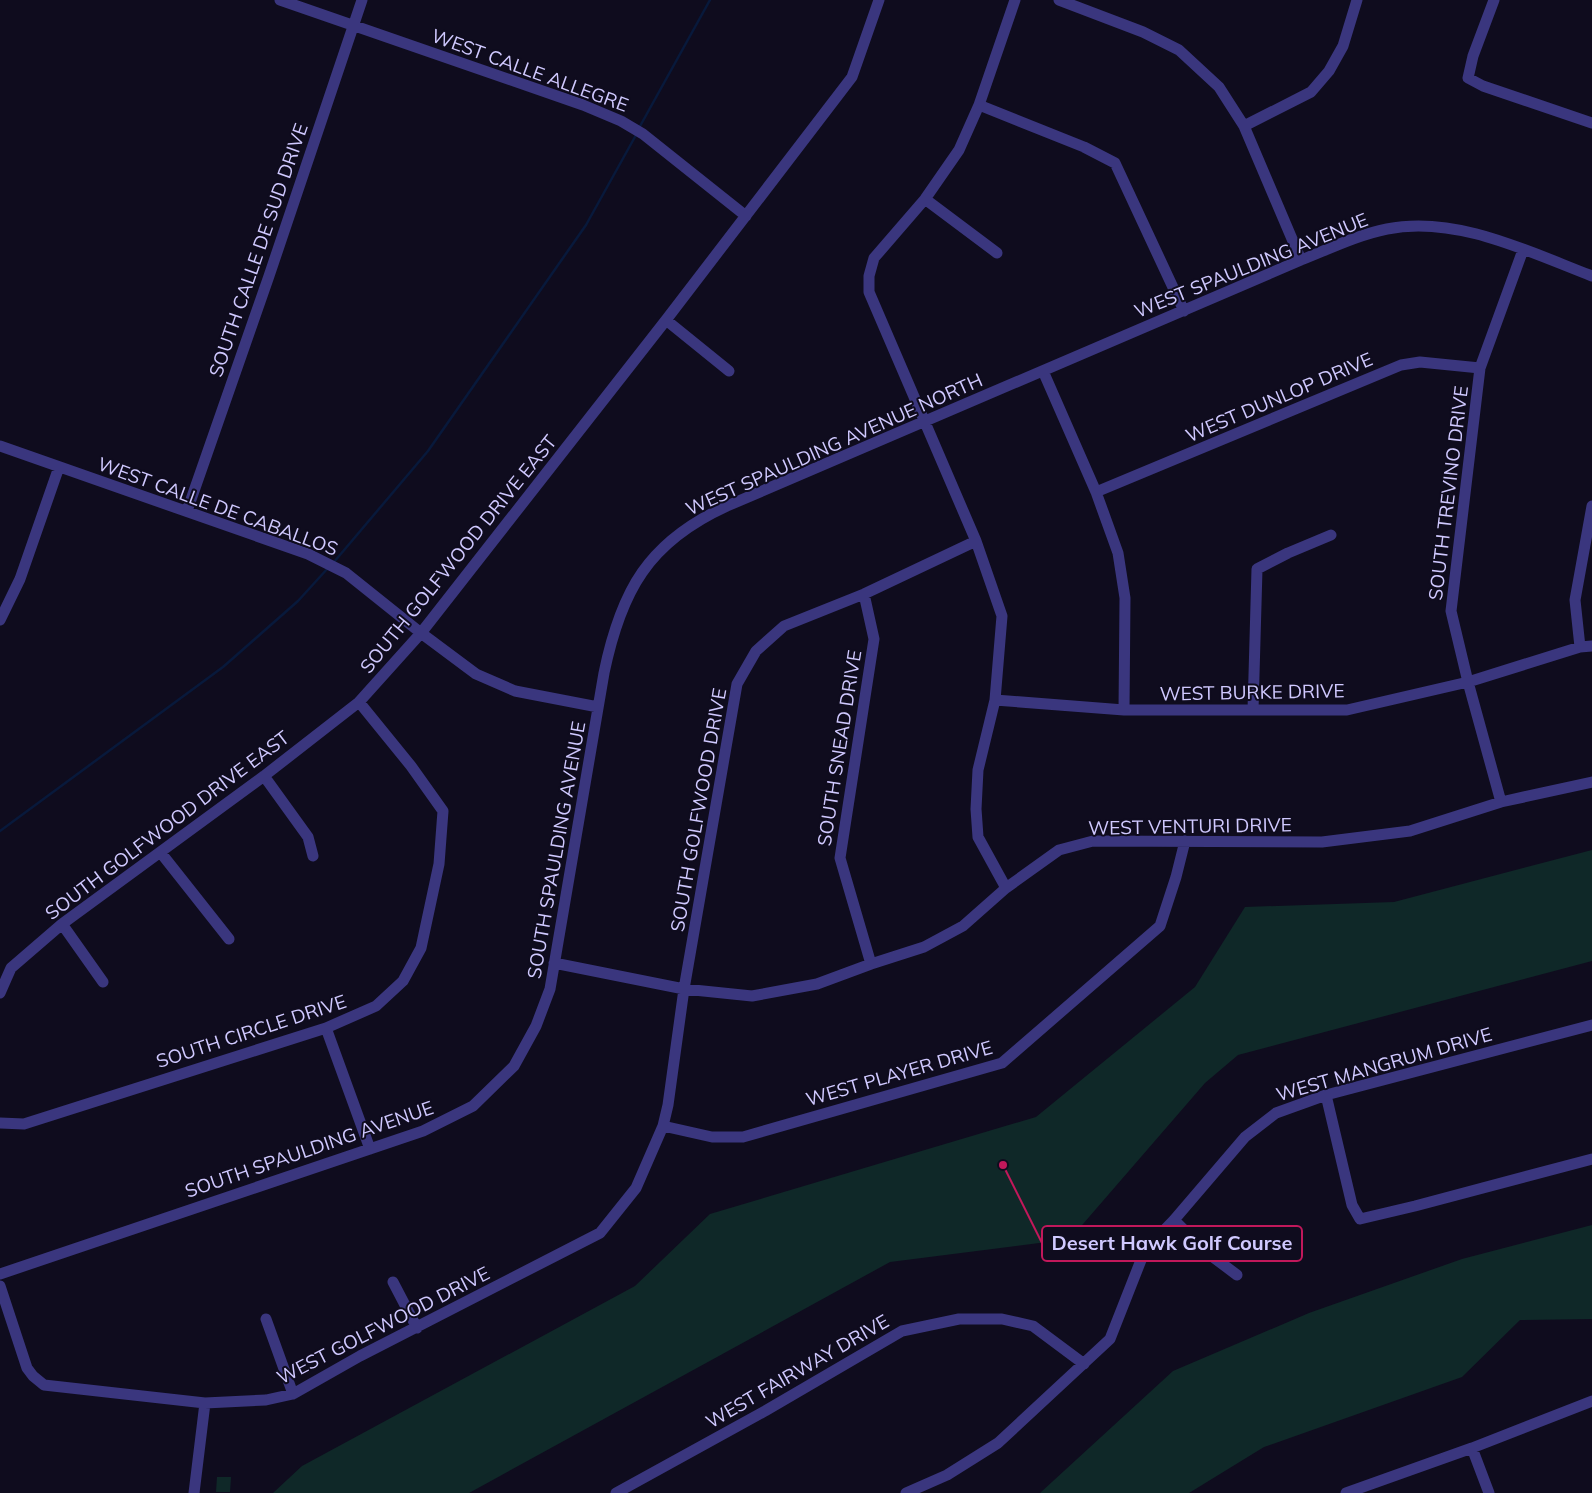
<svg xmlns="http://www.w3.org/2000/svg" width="1592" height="1493" font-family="Mulish,sans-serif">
	<rect width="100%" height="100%" fill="#0f0c1e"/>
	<!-- green -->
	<path fill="#0f2828" d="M1592,850V961L1238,1055L1205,1083L1070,1239L890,1262L469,1493H273L302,1466L635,1286L710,1214L1036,1117L1195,987L1245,907L1394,902Z
		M1592,1225V1319L1520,1320L1462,1377L1264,1447L1189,1493H1040L1173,1371L1309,1313L1462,1259Z
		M217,1477H231L230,1492H216Z"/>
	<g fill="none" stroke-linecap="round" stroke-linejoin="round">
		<!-- stream -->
		<path stroke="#08193b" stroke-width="2.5" d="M639,128L710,0
			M334,562L428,451L586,225L636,135
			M0,831L223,667L298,601L328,568"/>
		<!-- minor -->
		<path stroke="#3a367e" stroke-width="11" d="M280,0L583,105L621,121L643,134L746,216
			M1059,0L1143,32L1179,50L1219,87L1244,126L1301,260
			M1494,0L1473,56L1468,78L1483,86L1592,123
			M979,105L1084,147L1115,163L1184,311
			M1244,126L1311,92L1329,71L1343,46L1357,0
			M925,199L997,253
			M666,320L729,371
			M1043,371L1096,492L1118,553L1125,598L1124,710
			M0,446L308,554L346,573L421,633L476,674L515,691L598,707
			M1096,492L1401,365L1420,362L1480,368
			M187,511L269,276L362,0
			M864,594L874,639L840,858L871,964
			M0,620L20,579L59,467
			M1580,647L1575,600L1592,506
			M995,700L1124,710H1347L1468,682L1580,647L1592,646
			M1253,710L1257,569L1288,553L1331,535
			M264,776L308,837L313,856
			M1501,802L1468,682L1451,611L1480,368L1523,250
			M161,853L229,939
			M1006,888L978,837L976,809L978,770L995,700L1002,616L976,541L869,292V276L874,258L925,199L959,150L979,105L1015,0
			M62,924L103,982
			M554,963L684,989L752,996L817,984L871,964L924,947L963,926L1006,888L1059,850L1093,841L1322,842L1410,831L1501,802L1592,782
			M0,993L11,968L62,924L264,776L359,702L421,633L666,320L852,77L879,0
			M326,1028L370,1149
			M1326,1095L1352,1205L1360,1219L1415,1206L1592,1159
			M0,1123L24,1124L326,1028L376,1006L403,981L421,948L439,864L443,811L411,766L359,702
			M663,1126L712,1137H743L1002,1063L1160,926L1176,877L1185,841
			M1174,1220L1205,1251L1237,1275
			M0,1274L423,1131L473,1106L514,1066L536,1026L550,989L604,673C621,591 648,542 727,506L1301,260C1329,249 1357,235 1387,229C1456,215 1529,252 1592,276
			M393,1282L417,1328
			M0,1286L27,1368L33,1376L44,1385L205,1403L266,1400L293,1394L360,1356L600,1233L636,1188L663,1126L668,1105L684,989L737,684L756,651L784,626L864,594L976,541
			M266,1319L293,1394
			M1472,1448L1489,1493
			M194,1493L205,1403
			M616,1493L765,1411L902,1331L959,1319H1002L1033,1326L1084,1364
			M906,1493L947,1475L998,1443L1110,1339L1145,1250L1174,1220L1245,1137L1276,1113L1326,1095L1592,1025
			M1346,1493L1472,1448L1592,1401"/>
	</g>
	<g text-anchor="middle" stroke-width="4" stroke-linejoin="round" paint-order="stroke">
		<!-- street labels -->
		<g font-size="19" fill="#d0c9ff" stroke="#0f0c1e">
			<text transform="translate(530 70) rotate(20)" y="7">WEST CALLE ALLEGRE</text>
			<text transform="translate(258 250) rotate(-71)" y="7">SOUTH CALLE DE SUD DRIVE</text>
			<text transform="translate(1251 265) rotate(-22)" y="7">WEST SPAULDING AVENUE</text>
			<text transform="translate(1279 397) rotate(-23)" y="7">WEST DUNLOP DRIVE</text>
			<text transform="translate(834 444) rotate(-24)" y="7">WEST SPAULDING AVENUE NORTH</text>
			<text transform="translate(1448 493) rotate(-83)" y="7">SOUTH TREVINO DRIVE</text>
			<text transform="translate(218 506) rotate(20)" y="7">WEST CALLE DE CABALLOS</text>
			<text transform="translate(458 554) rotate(-51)" y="7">SOUTH GOLFWOOD DRIVE EAST</text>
			<text transform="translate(1252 692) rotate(-1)" y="7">WEST BURKE DRIVE</text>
			<text transform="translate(839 748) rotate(-81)" y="7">SOUTH SNEAD DRIVE</text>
			<text transform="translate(698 810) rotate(-80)" y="7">SOUTH GOLFWOOD DRIVE</text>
			<text transform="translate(167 825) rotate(-37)" y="7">SOUTH GOLFWOOD DRIVE EAST</text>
			<text transform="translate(1190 826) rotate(-1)" y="7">WEST VENTURI DRIVE</text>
			<text transform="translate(556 850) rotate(-80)" y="7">SOUTH SPAULDING AVENUE</text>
			<text transform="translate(251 1031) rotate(-18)" y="7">SOUTH CIRCLE DRIVE</text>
			<text transform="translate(1384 1064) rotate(-16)" y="7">WEST MANGRUM DRIVE</text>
			<text transform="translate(899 1073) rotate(-16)" y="7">WEST PLAYER DRIVE</text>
			<text transform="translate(309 1149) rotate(-19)" y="7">SOUTH SPAULDING AVENUE</text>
			<text transform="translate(383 1325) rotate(-27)" y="7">WEST GOLFWOOD DRIVE</text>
			<text transform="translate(797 1371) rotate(-30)" y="7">WEST FAIRWAY DRIVE</text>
		</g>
	</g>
	<!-- callouts -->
	<path fill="none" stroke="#c2185b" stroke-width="2" d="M1003 1165L1042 1243"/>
	<circle fill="#c2185b" stroke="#0f0c1e" stroke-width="2" cx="1003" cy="1165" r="5"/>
	<rect fill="#0f0c1e" stroke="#c2185b" stroke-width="2" x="1042" y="1226" width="260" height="35" rx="5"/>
	<g font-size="20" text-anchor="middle" font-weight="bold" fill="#d0c9ff">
		<text x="1172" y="1250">Desert Hawk Golf Course</text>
	</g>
</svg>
